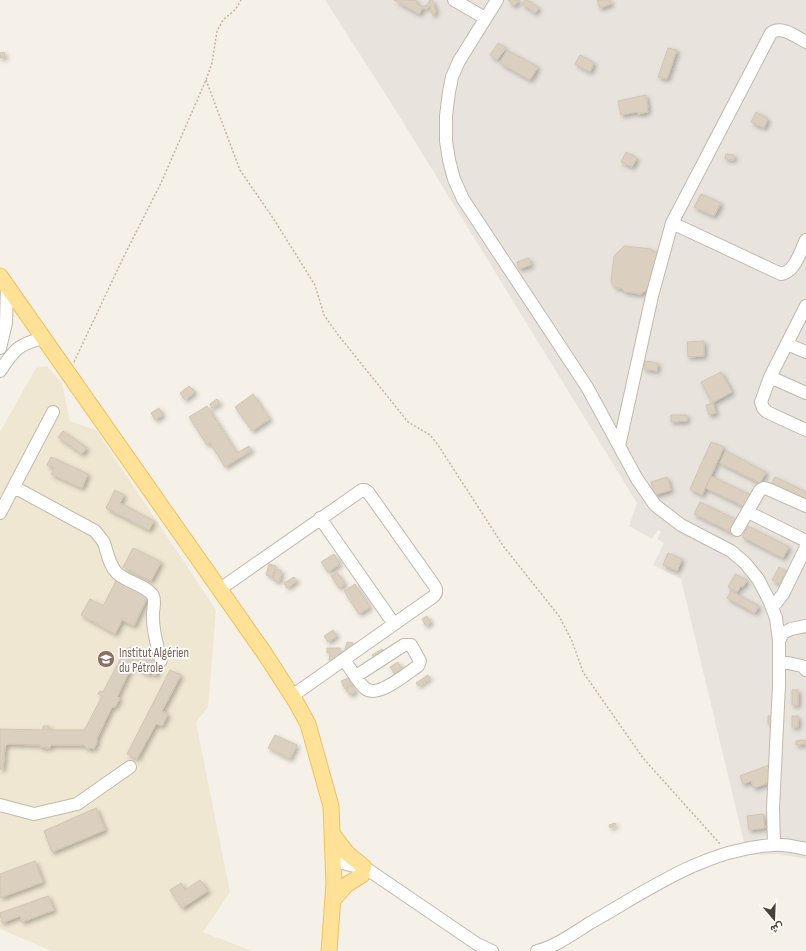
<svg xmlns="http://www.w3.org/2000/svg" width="806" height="951" font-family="'Sofia Sans Condensed',Vazirmatn,sans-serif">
	<defs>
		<filter id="shadow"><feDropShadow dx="2.5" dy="2.5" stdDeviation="2" flood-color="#0004"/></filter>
	</defs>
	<rect width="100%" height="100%" fill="#f5f1e8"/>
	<!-- industrial -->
	<path fill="#e8e3dd" d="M325,0H806V859L778,854L747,855L681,579L653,565L664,543L657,539L661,532L658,530L652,539L629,526L637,503L395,109Z"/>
	<!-- education -->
	<path fill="#efe7d1" d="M47,366L62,384L70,421L96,430L216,610L208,707L196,722L230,892L203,932L252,951H52L0,929V432L36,368Z"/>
	<!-- building -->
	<path fill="#dbd0bf" stroke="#d3c5af" filter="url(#shadow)" d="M394,0H416L417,4L422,7L427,5L430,0H432L436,11L433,16L430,6L422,9L419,14Z
		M508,0H520L514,6Z
		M525,0H527L539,8L535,13L522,4Z
		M597,0H610L611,4L600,8Z
		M498,43L506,48L497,60L490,55Z
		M668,48L677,50L667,79L658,77Z
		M507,50L538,67L530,80L500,63Z
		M4,52L5,57L0,58V53Z
		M580,55L594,63L590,72L575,64Z
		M646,95L648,108H647L648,112L638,114L637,112L621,115L618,101Z
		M756,112L768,119L764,128L751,122Z
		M626,152L637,158L632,167L621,162Z
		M726,154L734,155V160L725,159Z
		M701,194L721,203L714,216L694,207Z
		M624,246L651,249L653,252H657L662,257L649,288L641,294L625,292L621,288H616L611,282L614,256Z
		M529,258L531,265L519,269L517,262Z
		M704,341V356L688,357L687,342Z
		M645,361L658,363L657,371L644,369Z
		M721,372L732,392L712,403L701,382Z
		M189,386L195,392L185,400L180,393Z
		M253,394L270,419L252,431L235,407Z
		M217,399L220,403L212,408L210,404Z
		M713,403L716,413L709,415L706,405Z
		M207,406L237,453L249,446L252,450L225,467L210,443L207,445L189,417Z
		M159,408L163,415L155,420L151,413Z
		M671,415H687V421L671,422Z
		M63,431L87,448L82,454L58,437Z
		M711,442L724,447L702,495L690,489Z
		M726,451L766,472L760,483L720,463Z
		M51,457L88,474L82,488L51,474L54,468L47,465Z
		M711,476L753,496L747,508L706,488Z
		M667,477L671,490L654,495L651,482Z
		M775,477L806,492V506L769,487Z
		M115,490L124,495L120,503L154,521L149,530L106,508Z
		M700,502L739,521L733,533L694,514Z
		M748,526L789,547L783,558L742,537Z
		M133,548L161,562L151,581L123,567Z
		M668,553L682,559L677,571L663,565Z
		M334,554L340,564L328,572L321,562Z
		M269,564L276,566L272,577L266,575Z
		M779,567L786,571L780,584L772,580Z
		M276,569L282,571L279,582L273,580Z
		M337,572L345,584L339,588L331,576Z
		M735,574L747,580L743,587L741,586L737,592L728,587Z
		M294,577L297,581L287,588L284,583Z
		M117,579L149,594L134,626L122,620L115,634L81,615L90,599L103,606Z
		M355,584L370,607L359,614L344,591Z
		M731,591L759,606L755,613L727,598Z
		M427,616L431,622L426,626L422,619Z
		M333,630L337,636L328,642L324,636Z
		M347,642L353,643L351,654L344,653Z
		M131,647L134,648L133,650L159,662L157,669L158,673L156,675H153L151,670L149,675L132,666L117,697L120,698L115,707H112L97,738V742L94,749L91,748L87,749L84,745H51L50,748L40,747V745L8,744L5,747L3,769H0V729L43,730V726H49V730H83L85,729L102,696L98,694L100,691L103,692L124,652L123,651Z
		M327,648H340V653H345V660H329L330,653H327Z
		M382,649L385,654L378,664L372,655Z
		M398,662L406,676L399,680L390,667Z
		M170,670L181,675L162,711L168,714L162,726L156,724L137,759L127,754Z
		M428,675L430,678L418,686L416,683Z
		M348,678L351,685L345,689L341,681Z
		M351,685L356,691L350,695L346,689Z
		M792,690H798V705H792Z
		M768,716H773V723L768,724Z
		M792,716H798V727H792Z
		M275,735L297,745L290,759L268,748Z
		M805,740L806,744L796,745V741Z
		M769,765L774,781L754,788L751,781L743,784L740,776Z
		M96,808L105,830L52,852L44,831Z
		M763,814L765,828L749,830L747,816Z
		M615,823L616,825L610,828L609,825Z
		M35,861L43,882L0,898V874Z
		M200,880L208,891L182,908L170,890L181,883L185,890Z
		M48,896L54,910L22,922L20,916L2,923L0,913Z"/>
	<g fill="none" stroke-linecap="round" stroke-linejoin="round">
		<defs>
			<path id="minor" d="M454,0L485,18
				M497,0L459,61L452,77L449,92L446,116V141L449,160L454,179L463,199L587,387L637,479L655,505L681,525L731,551L745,563L758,579L769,600L776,618L779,641
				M672,223L781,274C795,272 800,252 806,240
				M806,306L770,377L761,402L763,408L767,412L806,430
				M787,344L806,352
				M0,348L6,323L7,286
				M0,371C14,350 18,344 44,338
				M770,377L806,393
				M619,446L652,296L672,223L771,33C782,25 796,37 806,42
				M14,487L95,531C98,535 102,539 104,543C108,554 109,565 117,573C126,582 148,586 153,596C156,602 152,611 153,618C153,632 157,646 161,660
				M748,512L806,541
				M0,513L53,412
				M320,518L394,624
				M737,530L760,490L764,488L768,489L806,506
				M220,589L362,490H365L368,492L434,585C437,590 437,592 434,596L292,696
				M772,608L783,594L806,547
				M344,660L347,664C352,671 359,684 366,689C379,698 407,673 418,666L420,661L411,645H404L356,676
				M779,661L802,666L806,670
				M0,805L34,814L77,804L130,767
				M774,845L773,808L779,685V641L783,633L791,629L806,626
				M334,861L367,869L477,944L492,951
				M537,951C555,947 574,933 590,923C648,890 705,849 773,845C784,844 796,847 806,849"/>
			<path id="major" d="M0,276L265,654L296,702L308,724L331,806L334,884L329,951
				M333,835L347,853L364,867
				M334,899L346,885L362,875"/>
		</defs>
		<!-- minor casing -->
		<use href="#minor" stroke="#c1b9aa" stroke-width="14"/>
		<!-- major casing -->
		<use href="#major" stroke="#edc25e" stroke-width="17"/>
		<!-- path -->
		<path stroke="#c4b59a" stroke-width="1.5" stroke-dasharray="2 2" stroke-linecap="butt" d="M206,80L240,170L273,218L315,285L324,315L339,336L408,422L430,435L438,445L504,547L559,616L572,641L583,672L643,758L721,845
			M74,362L124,256L161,183L206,80L212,63L217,31L223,20L235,10L241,0"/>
		<!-- minor -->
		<use href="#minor" stroke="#fff" stroke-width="12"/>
		<!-- major -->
		<use href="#major" stroke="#ffe197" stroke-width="15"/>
	</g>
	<!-- icons -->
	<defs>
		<symbol id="university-disc" viewBox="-11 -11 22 22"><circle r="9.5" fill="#8d6e63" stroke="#fff"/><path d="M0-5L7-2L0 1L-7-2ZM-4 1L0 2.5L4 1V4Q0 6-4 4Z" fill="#fff"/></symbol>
	</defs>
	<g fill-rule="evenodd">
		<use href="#university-disc" x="96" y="649" width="20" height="20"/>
	</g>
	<g text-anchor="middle" stroke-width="3.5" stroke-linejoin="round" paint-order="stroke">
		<!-- education labels -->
		<g font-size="13" fill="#785e54" stroke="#fff" text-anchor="start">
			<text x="119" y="657">Institut Algérien<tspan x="119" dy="15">du Pétrole</tspan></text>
		</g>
	</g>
	<!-- north arrow -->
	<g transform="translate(774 919) rotate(161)" stroke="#ffffff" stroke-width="3" paint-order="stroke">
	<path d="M0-3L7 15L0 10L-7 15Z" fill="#494236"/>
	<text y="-6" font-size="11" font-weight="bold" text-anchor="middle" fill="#494236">ش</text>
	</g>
</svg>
